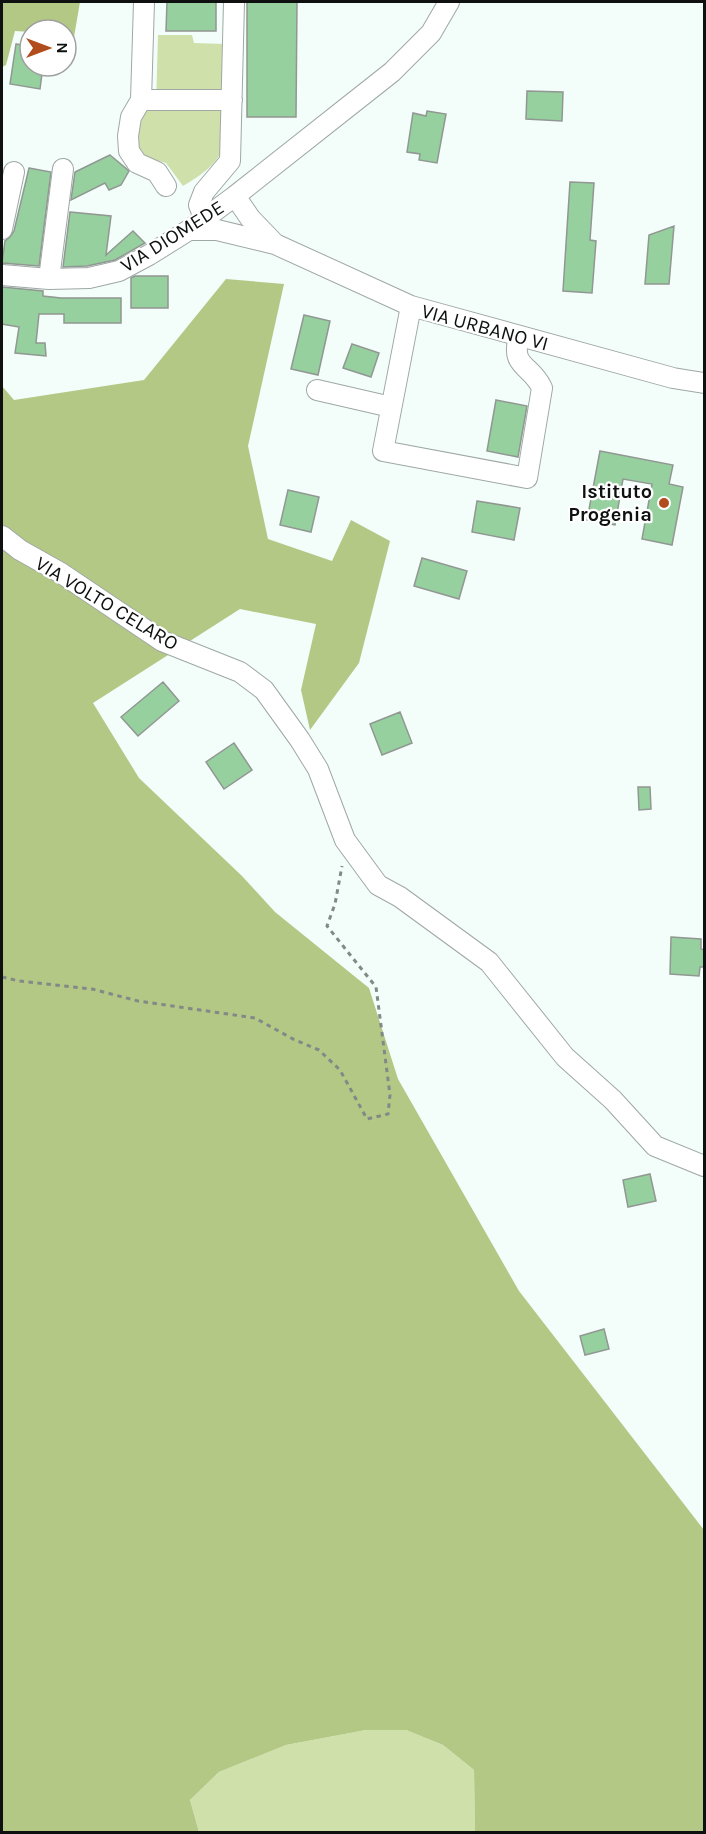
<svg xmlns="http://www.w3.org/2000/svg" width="706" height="1834" font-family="Karla,sans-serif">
	<rect width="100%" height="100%" fill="#f3fdfa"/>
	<!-- green -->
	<path fill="#d0e0ab" d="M158,35H192L194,43L225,44L224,146C216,166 201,175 183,186L166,163L137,154L138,120L142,110L156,107Z
		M366,1730H406L443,1745L474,1770L475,1832H199L190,1800L219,1772L286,1745Z"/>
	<!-- forest -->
	<path fill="#b4c885" d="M2,2H80L74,37L66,36V30H30V32L15,31L6,65L2,67Z
		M226,279L284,284L248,446L268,539L332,561L351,520L390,541L359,663L310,730L301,690L316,624L240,609L93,703L139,778L242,876L275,912L369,988L398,1079L519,1291L704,1530V1832H475L474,1770L443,1745L406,1730H366L286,1745L219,1772L190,1800L199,1832H2V386L14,400L144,380Z"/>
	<!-- building -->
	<path fill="#97d09f" stroke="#919792" stroke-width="1.5" d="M167,2H216V31H166Z
		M247,2H297L296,117H247Z
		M16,44L30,46V66H43L40,89L10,84Z
		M527,91L563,92L562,121L526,119Z
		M427,111L446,114L437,163L419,160L420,154L407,152L413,113L426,116Z
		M110,155L129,171L121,185L109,190L105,183L71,200L75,172Z
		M29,168L51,172L39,266L2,263L5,241L10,237L14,231Z
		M570,182L594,183L590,240L596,241L592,293L563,291Z
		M70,212L111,216L106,255L133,231L145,243L115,260L87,266L63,267Z
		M674,226L669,284H645L649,235Z
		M135,276H168V308H131V278Z
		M2,287L43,291V296L61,298H121V323H64V314H39L36,343H45L46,356L15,353L19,327L2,324Z
		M304,315L330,321L318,375L291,369Z
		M352,344L379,353L371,377L343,368Z
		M496,400L527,406L518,457L487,451Z
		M600,451L673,465L669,484L683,487L672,545L642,539L652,484L623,479L615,525L587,520Z
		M288,490L319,497L311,532L280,525Z
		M477,501L520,508L514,540L472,532Z
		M422,558L467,571L459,599L414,586Z
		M163,682L179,701L138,736L121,717Z
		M400,712L412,743L382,755L370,724Z
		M234,743L252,770L224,789L206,762Z
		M638,787H650L651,809L639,810Z
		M671,937L701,939V949L705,950V967H700L699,976L670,974Z
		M650,1174L656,1201L628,1207L623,1180Z
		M604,1329L609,1349L585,1355L580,1336Z"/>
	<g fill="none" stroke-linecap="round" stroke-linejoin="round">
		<defs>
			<path id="minor" d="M144,2L141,100H232
				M141,100L131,117L128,136L129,151L137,163L157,172L166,186
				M235,196L250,218L275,244
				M204,218L199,205L204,192L230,161L234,2
				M2,229L14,172
				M189,230H217L275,244L411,306L673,378L704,383
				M2,275L49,279L89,278L119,271L149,255L189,230L235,196L392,72L431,33L449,2
				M49,279L63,169
				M411,306L383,451L527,478L542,388C531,364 510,368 519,336
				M317,390L391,407
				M2,536L20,550L61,573L162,641L240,672L264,690L300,740L318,769L345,840L378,885L400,897L489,962L565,1057L613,1100L655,1146L704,1166"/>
		</defs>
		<!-- minor casing -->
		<use href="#minor" stroke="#9fa8a5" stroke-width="22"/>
		<!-- path -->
		<path stroke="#838987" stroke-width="3" stroke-dasharray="4.5 4.5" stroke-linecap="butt" d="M2,977L19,981L92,989L138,1001L255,1018L293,1039L319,1050L340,1070L367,1119L388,1114L390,1095L376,987L327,926L335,904L342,866"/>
		<!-- minor -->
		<use href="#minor" stroke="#fff" stroke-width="20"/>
	</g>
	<!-- markers -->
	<circle fill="#b14c1d" stroke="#fff" stroke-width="2" cx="664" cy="503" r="6"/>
	<g text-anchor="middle" stroke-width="4.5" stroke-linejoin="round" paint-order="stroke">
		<!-- street labels -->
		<g font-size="20" fill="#0e1110" stroke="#fff">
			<text transform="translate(172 236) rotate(-32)" y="7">VIA DIOMEDE</text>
			<text transform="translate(485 327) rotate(15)" y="7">VIA URBANO VI</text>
			<text transform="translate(107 603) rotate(31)" y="7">VIA VOLTO CELARO</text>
		</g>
		<!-- poi labels -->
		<g font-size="20" font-weight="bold" fill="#0e1110" stroke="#fff" text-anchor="end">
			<text x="652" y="498">Istituto<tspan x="652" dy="23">Progenia</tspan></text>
		</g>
	</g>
	<!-- border -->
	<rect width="706" height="1834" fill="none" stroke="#0e1110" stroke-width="6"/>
	<!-- north arrow -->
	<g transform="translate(48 48) rotate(90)"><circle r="28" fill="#ffffff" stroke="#9fa09f" stroke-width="1.5"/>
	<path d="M0-4.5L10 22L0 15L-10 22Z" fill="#b14c1d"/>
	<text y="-9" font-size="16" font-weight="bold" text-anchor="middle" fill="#0e1110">N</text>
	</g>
</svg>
